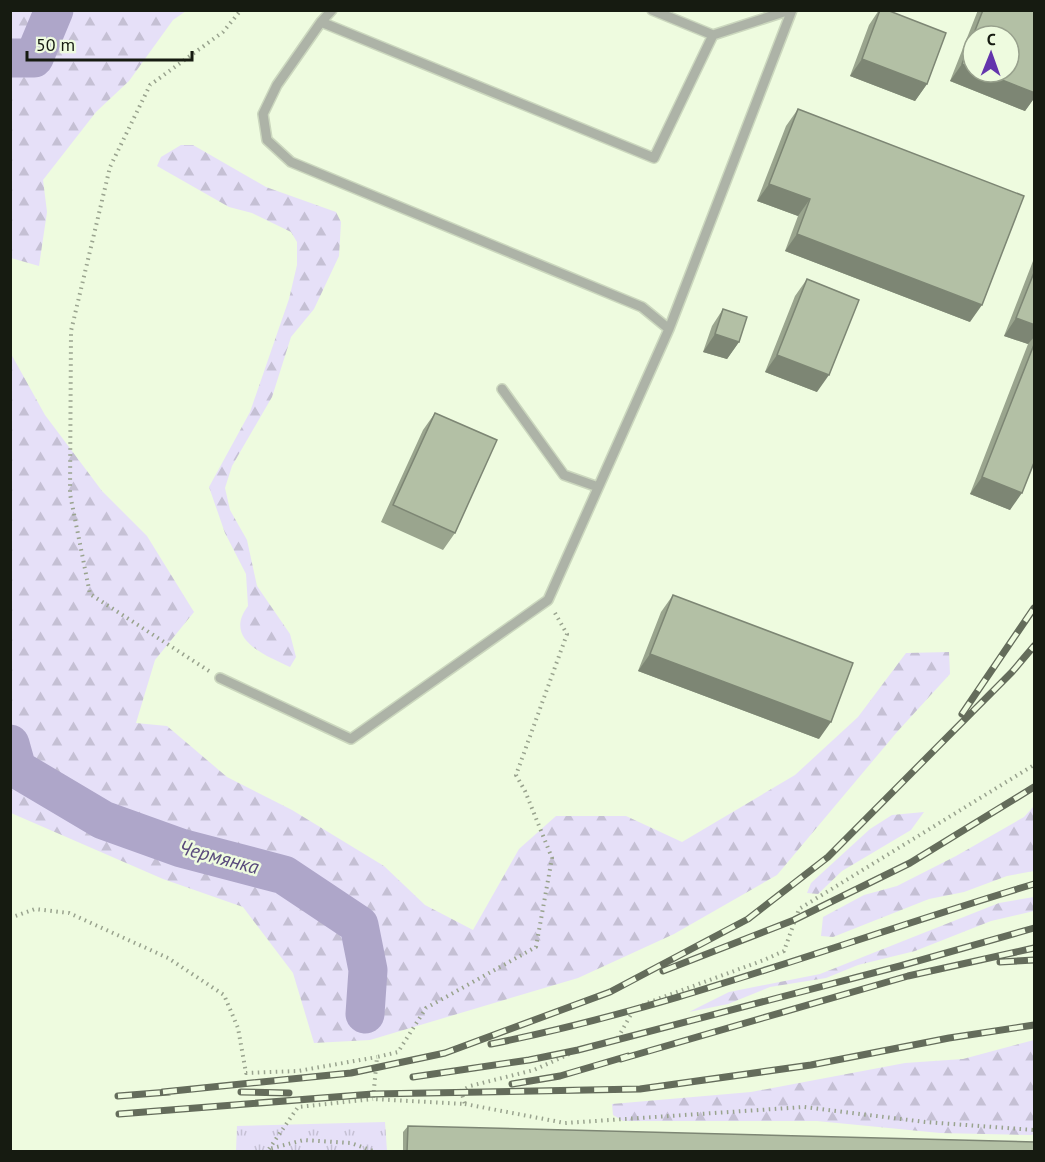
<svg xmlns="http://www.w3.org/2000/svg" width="1045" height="1162" font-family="'PT Sans',sans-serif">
	<defs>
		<pattern id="forest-firs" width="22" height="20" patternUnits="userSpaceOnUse" patternTransform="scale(1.5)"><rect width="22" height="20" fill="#e6e0f8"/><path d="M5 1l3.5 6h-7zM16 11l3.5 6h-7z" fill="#c5c0d4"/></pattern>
		<pattern id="park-tufts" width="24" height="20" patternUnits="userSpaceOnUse" patternTransform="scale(1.5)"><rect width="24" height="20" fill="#e6e0f8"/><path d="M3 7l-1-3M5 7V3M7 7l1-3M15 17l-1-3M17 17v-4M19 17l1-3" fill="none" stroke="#c5c0d4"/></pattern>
	</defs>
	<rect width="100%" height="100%" fill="#eefbdf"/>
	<!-- forest -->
	<path fill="url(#forest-firs)" d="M10,11H186L173,20L129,81L96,112L43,180L47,212L39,266L11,258Z
		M181,145H193L266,187L336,212L341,222L339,256L314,309L291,337L272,397L232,466L225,488L230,510L247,540L257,586L290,634L296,657L290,667C264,655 223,639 248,606L246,574L225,533L209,487L250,412L289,299L297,265V242L291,232L252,213L229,207L157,166L161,157Z
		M10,352L45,415L102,491L147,536L194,612L155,660L136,723L167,726L227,777L292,810L384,866L425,905L473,930L519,849L556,816H626L682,842L795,775L858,717L906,653L949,652L950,674L897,732L777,875L674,934L578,978L370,1040L314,1043L293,973L243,907L163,879L11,813Z
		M1034,806V871L1007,876L964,892L929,899L833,937L821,936L823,917L864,895L897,886L956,856L1024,817Z
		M924,812L911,830L842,871L818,894L807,893L811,883L870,829L892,815Z
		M1034,897V911L991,921L915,951L858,965L826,978L770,987L728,1004L689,1012L729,992L820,974L999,903Z
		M1034,1040V1134L1031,1135L940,1133L817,1121H623L613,1115L612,1104L751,1092L905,1063L963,1059Z"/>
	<!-- park -->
	<path fill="url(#park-tufts)" d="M385,1122L387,1151H236L237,1126Z"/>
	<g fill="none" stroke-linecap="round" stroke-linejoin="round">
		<!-- stream -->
		<path stroke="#aea6c9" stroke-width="7" d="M10,772L17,769"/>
		<!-- river -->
		<path stroke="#aea6c9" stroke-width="39" d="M10,58H34L54,10
			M10,744L17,769L103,820L181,848L284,875L359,925L368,970L365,1014"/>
		<defs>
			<path id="lane" d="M332,10L321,22L277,85L263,114L267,140L291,162L642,307L669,329
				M652,10L713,35L790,10
				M321,22L654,158L713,35
				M502,389L564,475L598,487
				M220,678L351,739L548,600L669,329L792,10"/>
		</defs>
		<!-- lane casing -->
		<use href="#lane" stroke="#cbd7be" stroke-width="12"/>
		<!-- path -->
		<path stroke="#99a38e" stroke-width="4" stroke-dasharray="1.5 4.5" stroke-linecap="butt" d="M555,613L567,634L516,775L525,791L552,858L536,947L426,1008L398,1052L377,1057L373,1099L465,1104L461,1091L470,1086L534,1070L578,1050L616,1041L633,1011L647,1003L764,960L784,951L799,909L1034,765
			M209,671L90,594L70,494L71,331L110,167L150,85L223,32L241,10
			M10,918L35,909L69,913L168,958L224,995L238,1028L246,1073L298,1071L377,1057
			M465,1104L565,1123L804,1107L925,1122L1034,1130
			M269,1149L298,1107L373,1099
			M267,1152L269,1149L304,1140L351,1143L376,1152"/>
		<!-- lane -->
		<use href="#lane" stroke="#adb3a7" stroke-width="9"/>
		<defs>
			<path id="rail" d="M962,714L1034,608
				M1000,962L1034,960
				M663,971L794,920L910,863L1034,787
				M491,1044C677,1007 853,938 1034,884
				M621,1059L908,976L1034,948
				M413,1077L529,1060L578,1050L900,966L1034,928
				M512,1084L560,1076L628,1056
				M163,1092L351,1073L445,1053L610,992L748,919L828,857L1012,672L1034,646
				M241,1092L289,1093
				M118,1096L169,1092
				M119,1114L373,1094L640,1089L811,1065L949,1038L1034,1025"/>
		</defs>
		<!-- rail casing -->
		<use href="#rail" stroke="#646c5b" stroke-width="7"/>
		<!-- rail -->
		<use href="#rail" stroke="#eefbdf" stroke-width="4.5" stroke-dasharray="14" stroke-linecap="butt"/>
	</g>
	<!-- wall -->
	<path fill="#9aa58e" d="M879,10H887L927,84L915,101L850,76L869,25Z
		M978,10H1035V97L1025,111L950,81Z
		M798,109L970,322L785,251L798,216L757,201L786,126Z
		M1035,258V460L1010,510L970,494L1028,344L1004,336L1033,261Z
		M807,279L817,392L765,372L795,296Z
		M723,309L739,342L727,359L703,352L712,326Z
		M435,413L455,533L443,550L381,522L423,430Z
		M673,595L819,739L638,671L661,612Z
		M408,1126L1035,1152H403V1132Z"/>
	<!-- shaded-wall -->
	<path fill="#7d8674" d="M862,59L927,84L915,101L850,76Z
		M962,64L973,68V72H982L1035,93V97L1025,111L950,81Z
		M769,184L810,199L798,216L757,201Z
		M797,234L982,305L970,322L785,251Z
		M1016,318L1035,325V336L1028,344L1004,336Z
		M715,334L739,342L727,359L703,352Z
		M777,355L829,375L817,392L765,372Z
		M982,477L1022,493L1010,510L970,494Z
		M650,654L831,722L819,739L638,671Z"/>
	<!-- building -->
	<path fill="#b3c0a5" stroke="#7d8674" stroke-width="1.5" d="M880,10H887L946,33L927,84L862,59Z
		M983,10H1035V93L982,72H1009V36H973V68L962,64Z
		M798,109L1024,196L982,305L797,234L810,199L769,184Z
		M1035,270V325L1016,318Z
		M807,279L859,300L829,375L777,355Z
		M723,309L747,317L739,342L715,334Z
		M1035,342V460L1022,493L982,477Z
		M435,413L497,440L455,533L393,505Z
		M673,595L853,663L831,722L650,654Z
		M408,1126L1035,1142V1152H407Z"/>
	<g text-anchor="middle" stroke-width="5" stroke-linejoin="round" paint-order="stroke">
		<!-- water labels -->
		<g font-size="20" font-style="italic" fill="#58497b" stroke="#eefbdf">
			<text transform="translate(219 857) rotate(15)" y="7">Чермянка</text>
		</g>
	</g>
	<!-- border -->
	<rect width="1045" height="1162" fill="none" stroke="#161b11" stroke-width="24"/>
	<!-- north arrow -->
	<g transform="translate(991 54) rotate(1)"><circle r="28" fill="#eefbdf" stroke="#98a18d" stroke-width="1.5"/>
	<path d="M0-4.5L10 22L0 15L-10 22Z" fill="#6335ac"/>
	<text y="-9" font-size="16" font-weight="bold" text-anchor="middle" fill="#161b11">С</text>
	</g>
	<!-- scale -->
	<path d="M27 51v9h165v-9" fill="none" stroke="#161b11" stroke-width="3"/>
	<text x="36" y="51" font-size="18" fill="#161b11" stroke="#eefbdf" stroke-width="4.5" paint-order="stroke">50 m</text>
</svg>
